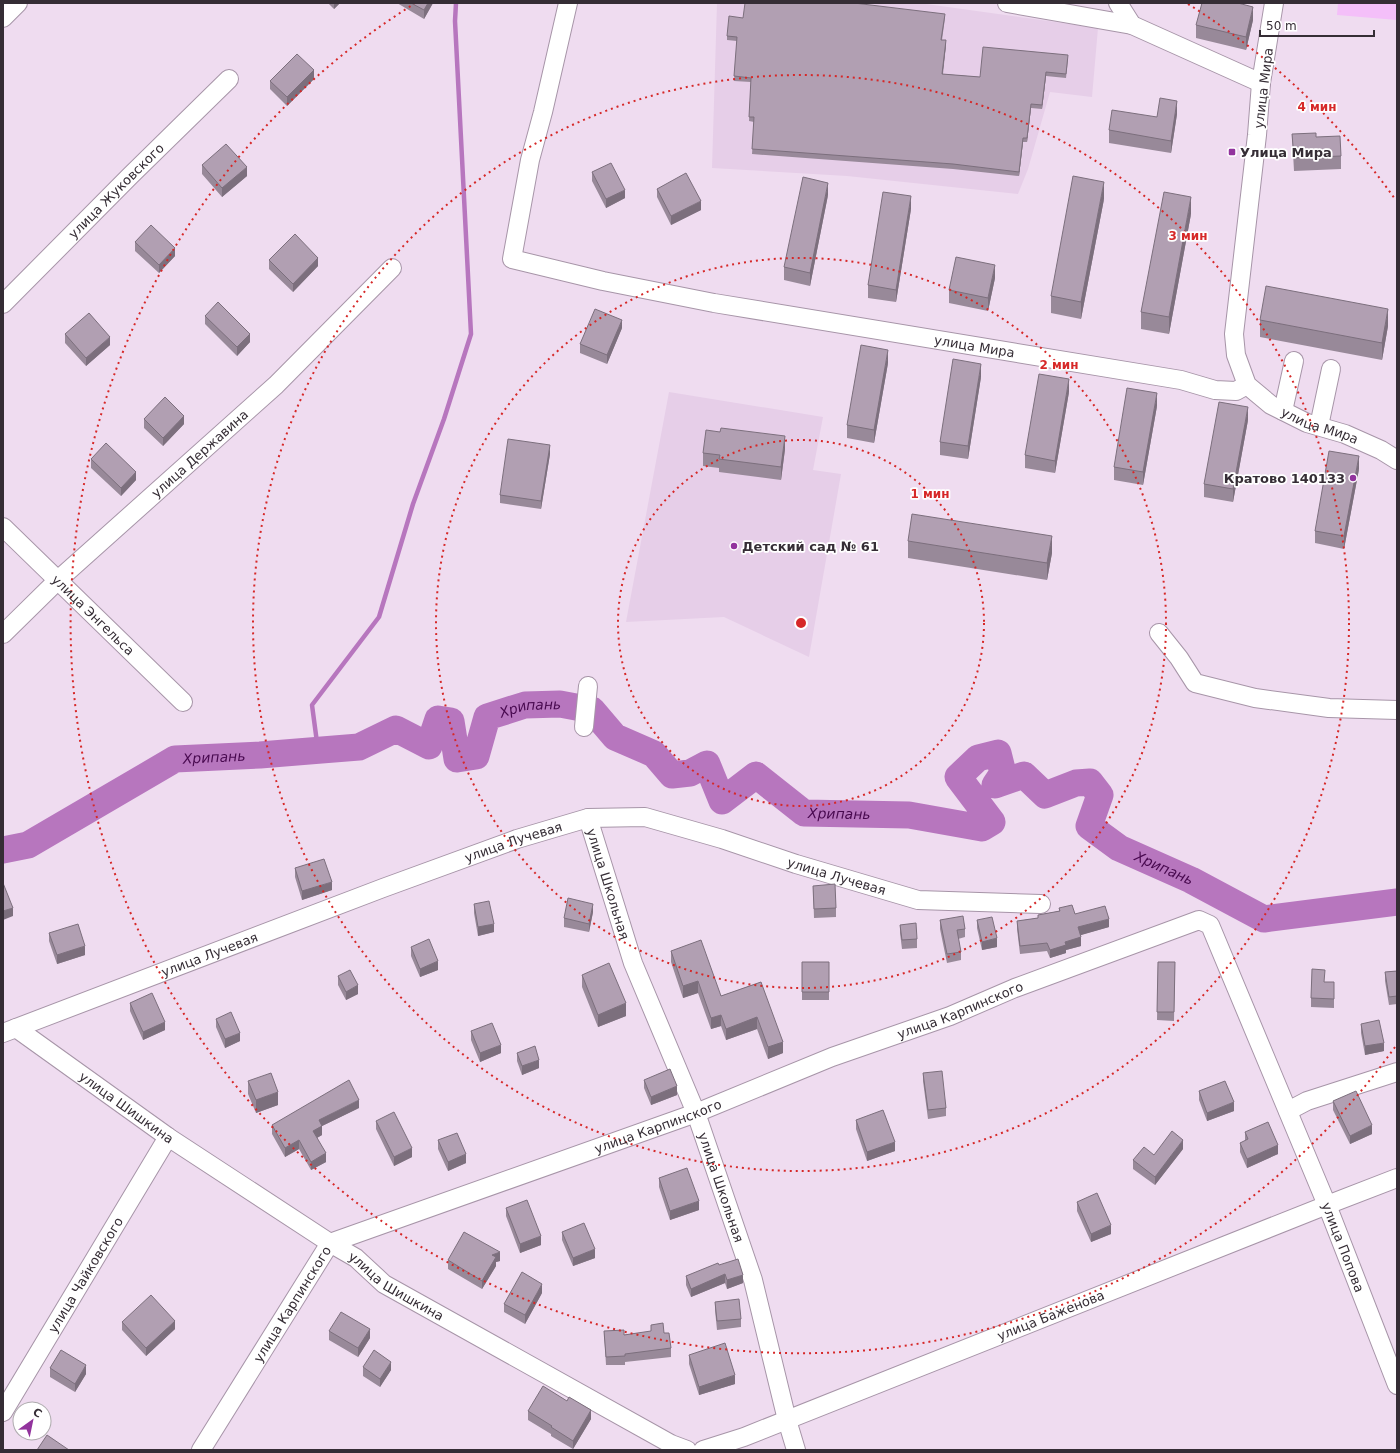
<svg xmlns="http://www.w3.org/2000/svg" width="1400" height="1453" font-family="'DejaVu Sans',sans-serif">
	<rect width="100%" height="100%" fill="#efdcf0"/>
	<!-- built -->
	<path fill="#e6cee8" d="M717,3H919L1098,28L1092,97L1050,92L1028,169L1018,194L847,176L712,168Z
		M669,392L823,417L813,470L841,474L809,657L724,617L626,622Z"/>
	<!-- green -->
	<path fill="#f4bff9" d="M1338,3H1397V20L1337,15Z"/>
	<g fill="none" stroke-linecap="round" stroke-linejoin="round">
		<!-- stream -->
		<path stroke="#b776be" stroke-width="4.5" d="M318,750L312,705L379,617L413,504L444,419L471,334L455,21L456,3"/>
		<!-- river -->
		<path stroke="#b776be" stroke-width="27" id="s1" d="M3,850L28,845L175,759L260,755L359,747L396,729L429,746L438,719L451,721L457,759L476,756L487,717L525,705L560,704L592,710L615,737L654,754L672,775L690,773L707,764L722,801L756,775L804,813L909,815L982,828L992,822L958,777L978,758L998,753L1003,773L995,785L1024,775L1045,795L1076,783L1090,782L1100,795L1089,826L1119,848L1191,880L1264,919L1397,902"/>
		<defs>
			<g id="minor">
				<path id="s2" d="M568,3L543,112L530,160L512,259L603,281L714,303L1181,380L1215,390L1236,391L1247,385"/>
				<path d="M1007,3L1132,25"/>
				<path d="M1118,3L1132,25L1261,83"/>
				<path id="s3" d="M1274,3L1261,83L1257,135L1234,334L1236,355L1247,385L1271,405L1307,423L1345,434L1381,450L1397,460"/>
				<path d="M3,18L18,3"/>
				<path id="s4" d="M3,304L130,176L229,79"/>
				<path d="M1283,411L1294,361"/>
				<path d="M1319,426L1331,369"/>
				<path id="s5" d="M3,527L183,702"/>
				<path d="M1159,633L1179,658L1195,683L1255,698L1329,708L1397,710"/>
				<path id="s6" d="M3,634L58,580L276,385L392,268"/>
				<path d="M584,727L588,686"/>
				<path id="s7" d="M588,818L633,963L696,1113L753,1280L787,1420L796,1450"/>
				<path id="s8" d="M16,1028L168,1137L330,1243L356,1258L384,1284L671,1444L687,1450"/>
				<path id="s9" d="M3,1033L383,888L517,839L588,818L645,817L722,839L796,864L918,900L1041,904"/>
				<path d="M1288,1111L1307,1101L1397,1072"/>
				<path id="s10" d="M3,1412L168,1137"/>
				<path id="s11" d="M201,1450L330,1243L696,1113L832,1057L950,1016L1015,988L1199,920L1210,925L1327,1205L1397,1385"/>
				<path id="s12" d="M703,1450L744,1437L1327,1205L1397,1178"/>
			</g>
		</defs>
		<!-- minor casing -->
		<use href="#minor" stroke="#a795a8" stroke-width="20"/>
		<!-- minor -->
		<use href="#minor" stroke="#fff" stroke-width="18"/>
	</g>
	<!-- wall -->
	<path fill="#988999" d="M328,3H340L334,9Z
		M397,3H433L424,19Z
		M743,18H945L942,40L946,45L943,74L980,77L1068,59L1066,78L1046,76L1042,109L1031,108L1027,142H1023L1019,176L953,169L752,154L754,122L749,121L751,82L734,81L737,41L727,40V36Z
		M1253,20L1246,50L1196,38V25Z
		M314,79L287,106L270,89V81Z
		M1177,114L1171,153L1109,143V130Z
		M1292,134L1316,137L1341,156V169L1294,171Z
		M202,165L247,176L222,197L202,174Z
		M592,172L625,198L606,208L592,181Z
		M657,189L701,210L671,225L657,197Z
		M828,195L810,286L784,280V267Z
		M1104,199L1081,319L1051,313V296Z
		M911,209L896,302L868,298V285Z
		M1191,214L1169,334L1141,329V312Z
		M135,242L175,256L159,273L135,251Z
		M269,260L318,266L293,292L269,269Z
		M995,278L988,311L949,303V290Z
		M205,316L250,342L237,356L205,324Z
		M1260,320L1388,326L1382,360L1260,337Z
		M622,328L607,364L580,353V344Z
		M65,334L110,345L86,366L65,343Z
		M888,363L874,443L847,438V425Z
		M981,377L968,459L940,455V442Z
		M1069,392L1055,473L1025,468V455Z
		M1157,406L1143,485L1114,480V467Z
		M144,419L184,424L163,446L144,428Z
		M1248,420L1233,502L1204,497V484Z
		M785,449L781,480L719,472V468L703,466V453Z
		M550,454L541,509L500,503V495Z
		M91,459L136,480L121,496L91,468Z
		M1359,469L1344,549L1315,543V531Z
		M908,541L1052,553L1047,580L908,558Z
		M295,868L332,890L302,900L295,877Z
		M813,886L836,908V917L814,918Z
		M474,904L494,932L478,936L474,913Z
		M1059,908L1109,927L1080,935L1081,946L1066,950V953L1050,958L1047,951L1020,954L1017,929V921L1038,918V915L1059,911Z
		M593,912L589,932L564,927V918Z
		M940,920L965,929V937L958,939L961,952V960L947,963L940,929Z
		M977,920L997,947L982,950L977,928Z
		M900,925L917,939V948L902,949L900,933Z
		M49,933L85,955L57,964L49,941Z
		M411,947L438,970L420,977L411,956Z
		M671,951L721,996L761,982L783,1053L768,1059L757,1029L726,1040L721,1026L711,1029L698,993L683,998L671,962Z
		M802,962H829V1000H802Z
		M1158,962H1175L1174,1021L1157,1020Z
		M1397,971V1004L1389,1005L1385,981V972Z
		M582,975L626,1016L598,1027L582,987Z
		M338,976L358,994L346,1000L338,985Z
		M1325,982L1334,991V1008L1311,1007V998Z
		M130,1003L165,1030L143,1040L130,1011Z
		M216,1019L240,1041L225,1048L216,1027Z
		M1361,1024L1384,1051L1365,1055L1361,1033Z
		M471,1031L501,1053L480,1062L471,1040Z
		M517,1053L539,1068L522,1075L517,1061Z
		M923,1073L946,1108V1116L928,1119L923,1081Z
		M644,1080L677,1095L651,1105L644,1088Z
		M248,1081L278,1105L256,1113L248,1094Z
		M1199,1091L1234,1111L1207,1121L1199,1100Z
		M1333,1101L1372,1134L1350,1144L1333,1110Z
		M359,1108L322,1126V1135L317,1138L326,1162L311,1170L299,1149L285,1157L272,1134V1125Z
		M856,1120L895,1151L867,1161L856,1129Z
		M376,1121L412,1157L394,1166L376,1129Z
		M1245,1132L1278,1154L1247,1168L1240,1152V1143L1245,1141Z
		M438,1140L466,1163L448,1171L438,1149Z
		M1183,1149L1155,1185L1133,1169V1160Z
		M659,1178L699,1210L670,1220L659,1187Z
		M1077,1202L1111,1234L1091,1242L1077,1211Z
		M506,1208L541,1245L520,1253L506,1216Z
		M562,1232L595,1258L573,1266L562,1240Z
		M448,1260L500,1261L496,1262V1266L482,1289L448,1269Z
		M719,1265L743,1283L727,1289L725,1283L691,1297L686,1285V1276Z
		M542,1293L525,1324L504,1312V1304Z
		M715,1302L741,1319V1327L717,1330L715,1310Z
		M122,1322L175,1329L146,1356L122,1330Z
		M651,1325L664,1333L671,1348V1357L625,1362V1365H606L604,1331L624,1335L651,1332Z
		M329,1331L370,1338L358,1357L329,1340Z
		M689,1355L735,1384L699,1395L689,1364Z
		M363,1367L391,1370L380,1387L363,1376Z
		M50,1368L86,1374L75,1392L50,1377Z
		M528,1411L591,1419L573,1449L551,1436V1434L528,1420Z"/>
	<!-- shaded-wall -->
	<path fill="#7c6f7d" d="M334,3H340L334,9Z
		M428,3H433L424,19V10Z
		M1253,7V20L1246,50V37Z
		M946,40V45L942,78V74Z
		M314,70V79L287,106V97Z
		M1046,72V76L1042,109V105Z
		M1177,101V114L1171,153V141Z
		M1031,104V108L1027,142V138Z
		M1023,138V142L1019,176V172Z
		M247,167V176L222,197V188Z
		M1104,182V199L1081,319V302Z
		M828,183V195L810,286V273Z
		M625,190V198L606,208V199Z
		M911,196V209L896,302V290Z
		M1191,197V214L1169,334V317Z
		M701,201V210L671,225V216Z
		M175,248V256L159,273V265Z
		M318,258V266L293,292V284Z
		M995,265V278L988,311V298Z
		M1388,309V326L1382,360V343Z
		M622,320V328L607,364V355Z
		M250,334V342L237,356V347Z
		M110,337V345L86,366V358Z
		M888,350V363L874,443V430Z
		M981,364V377L968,459V446Z
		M1069,379V392L1055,473V461Z
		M1157,393V406L1143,485V472Z
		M1248,407V420L1233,502V489Z
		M184,416V424L163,446V438Z
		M785,436V449L781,480V467Z
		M550,445V454L541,509V501Z
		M1359,456V469L1344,549V536Z
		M136,472V480L121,496V488Z
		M1052,536V553L1047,580V563Z
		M332,882V890L302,900V891Z
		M593,904V912L589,932V924Z
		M13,908V916L3,920V911Z
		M1109,919V927L1078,936V927Z
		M494,924V932L478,936V927Z
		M1081,937V946L1066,950V953L1050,958V950L1065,942Z
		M997,938V947L982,950V942Z
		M85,946V955L57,964V955Z
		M438,961V970L420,977V969Z
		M698,981V993L683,998V986Z
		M358,985V994L346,1000V992Z
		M626,1003V1016L598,1027V1015Z
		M721,1015V1026L711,1029V1018Z
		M757,1017V1029L726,1040V1029Z
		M165,1022V1030L143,1040V1032Z
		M240,1033V1041L225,1048V1039Z
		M783,1042V1053L768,1059V1047Z
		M1384,1043V1051L1365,1055V1046Z
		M501,1045V1053L480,1062V1053Z
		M539,1060V1068L522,1075V1066Z
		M677,1086V1095L651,1105V1097Z
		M278,1092V1105L256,1113V1100Z
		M359,1100V1108L322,1126V1135L313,1140V1131L319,1120Z
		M1234,1102V1111L1207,1121V1113Z
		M1372,1125V1134L1350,1144V1136Z
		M299,1140V1149L285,1157V1148Z
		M1183,1140V1149L1155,1185V1177Z
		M895,1142V1151L867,1161V1152Z
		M1278,1145V1154L1247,1168V1159Z
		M412,1148V1157L394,1166V1157Z
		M326,1153V1162L311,1170V1162Z
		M466,1154V1163L448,1171V1162Z
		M699,1201V1210L670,1220V1211Z
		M1111,1225V1234L1091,1242V1234Z
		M541,1236V1245L520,1253V1244Z
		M595,1249V1258L573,1266V1258Z
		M500,1252V1261L496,1262V1266L482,1289V1281L492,1255Z
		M725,1274V1283L691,1297V1289Z
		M743,1275V1283L727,1289V1280Z
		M542,1284V1293L525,1324V1315Z
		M175,1321V1329L146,1356V1348Z
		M370,1329V1338L358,1357V1348Z
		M391,1362V1370L380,1387V1379Z
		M86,1365V1374L75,1392V1384Z
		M735,1375V1384L699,1395V1387Z
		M591,1410V1419L573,1449V1441Z"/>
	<!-- building -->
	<path fill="#b19fb2" stroke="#7c6f7d" d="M411,3H428L424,10Z
		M745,3H854L945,14L941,40H946L942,74L980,77L983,47L1068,55L1066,74L1046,72L1042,105L1031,104L1027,138H1023L1019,172L953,164L752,149L754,117H749L751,78L734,76L737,37L727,36L729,16L743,18Z
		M1202,3H1238L1253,7L1246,37L1196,25Z
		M297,54L314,70L287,97L270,81Z
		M1160,98L1177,101L1171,141L1109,130L1112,110L1157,117Z
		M1316,133V137L1340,136L1341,156L1294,158L1292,134Z
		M226,144L247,167L222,188L202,165Z
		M611,163L625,190L606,199L592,172Z
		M686,173L701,201L671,216L657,189Z
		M1073,176L1104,182L1081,302L1051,296Z
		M803,177L828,183L810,273L784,267Z
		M883,192L911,196L896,290L868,285Z
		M1164,192L1191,197L1169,317L1141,312Z
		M151,225L175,248L159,265L135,242Z
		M295,234L318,258L293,284L269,260Z
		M956,257L995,265L988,298L949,290Z
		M1266,286L1388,309L1382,343L1260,320Z
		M218,302L250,334L237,347L205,316Z
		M595,309L622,320L607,355L580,344Z
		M89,313L110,337L86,358L65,334Z
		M861,345L888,350L874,430L847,425Z
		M953,359L981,364L968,446L940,442Z
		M1039,374L1069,379L1055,461L1025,455Z
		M1127,388L1157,393L1143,472L1114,467Z
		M165,397L184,416L163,438L144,419Z
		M1219,402L1248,407L1233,489L1204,484Z
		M721,428L785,436L781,467L719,459L720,455L703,453L706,430L720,432Z
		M508,439L550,445L541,501L500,495Z
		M106,443L136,472L121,488L91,459Z
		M1329,451L1359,456L1344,536L1315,531Z
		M912,514L1052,536L1047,563L908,541Z
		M324,859L332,882L302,891L295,868Z
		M3,883L13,908L3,911Z
		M835,884L836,908L814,909L813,886Z
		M568,898L593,904L589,924L564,918Z
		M489,901L494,924L478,927L474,904Z
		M1072,905L1075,914L1105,906L1109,919L1078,927L1081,937L1065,942L1066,945L1050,950L1047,943L1020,946L1017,921L1038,918V915L1060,911L1059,908Z
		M963,916L965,929L957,930L961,952L947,954L940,920Z
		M992,917L997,938L982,942L977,920Z
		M916,923L917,939L902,940L900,925Z
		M78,924L85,946L57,955L49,933Z
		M429,939L438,961L420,969L411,947Z
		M701,940L721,996L761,982L783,1042L768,1047L757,1017L726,1029L721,1015L711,1018L698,981L683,986L671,951Z
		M802,962H829V992H802Z
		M1158,962H1175L1174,1012H1157Z
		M609,963L626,1003L598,1015L582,975Z
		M1312,969L1325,970L1324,982H1334V999L1311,998Z
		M350,970L358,985L346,992L338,976Z
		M1397,971V996L1389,997L1385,972Z
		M152,993L165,1022L143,1032L130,1003Z
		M231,1012L240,1033L225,1039L216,1019Z
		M1379,1020L1384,1043L1365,1046L1361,1024Z
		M492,1023L501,1045L480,1053L471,1031Z
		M535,1046L539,1060L522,1066L517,1053Z
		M670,1069L677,1086L651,1097L644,1080Z
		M942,1071L946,1108L928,1110L923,1073Z
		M271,1073L278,1092L256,1100L248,1081Z
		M349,1080L359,1100L319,1120L322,1126L313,1131L326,1153L311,1162L299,1140L285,1148L272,1125Z
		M1225,1081L1234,1102L1207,1113L1199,1091Z
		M1356,1091L1372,1125L1350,1136L1333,1101Z
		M883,1110L895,1142L867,1152L856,1120Z
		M394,1112L412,1148L394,1157L376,1121Z
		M1268,1122L1278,1145L1247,1159L1240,1143L1248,1139L1245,1132Z
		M1172,1131L1183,1140L1155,1177L1133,1160L1144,1147L1154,1155Z
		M457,1133L466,1154L448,1162L438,1140Z
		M687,1168L699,1201L670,1211L659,1178Z
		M1097,1193L1111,1225L1091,1234L1077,1202Z
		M527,1200L541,1236L520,1244L506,1208Z
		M584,1223L595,1249L573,1258L562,1232Z
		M464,1232L500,1252L492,1255L496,1257L482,1281L448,1260Z
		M738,1259L743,1275L727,1280L725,1274L691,1289L686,1276L718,1263L719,1265Z
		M522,1272L542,1284L525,1315L504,1304Z
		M151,1295L175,1321L146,1348L122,1322Z
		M739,1299L741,1319L717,1321L715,1302Z
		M341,1312L370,1329L358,1348L329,1331Z
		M663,1323L664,1333H669L671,1348L625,1354V1356L606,1357L604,1331L624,1330V1335L651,1331V1325Z
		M725,1343L735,1375L699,1387L689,1355Z
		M61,1350L86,1365L75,1384L50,1368Z
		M374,1350L391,1362L380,1379L363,1367Z
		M543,1386L567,1401L569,1397L591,1410L573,1441L551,1427L552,1426L528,1411Z
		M47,1435L69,1450H37Z"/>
	<!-- distance rings -->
	<g fill="none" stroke="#d62828" stroke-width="2" stroke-dasharray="2 4">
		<circle cx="801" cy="623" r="183"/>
		<circle cx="801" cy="623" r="365"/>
		<circle cx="801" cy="623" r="548"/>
		<path d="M1395 1047A730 730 0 1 1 414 4M1188 4A730 730 0 0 1 1395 199"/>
	</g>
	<!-- markers -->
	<g fill="#92339d" stroke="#fff" stroke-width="1.5">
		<rect x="1228" y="148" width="8" height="8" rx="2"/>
		<circle cx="1353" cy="478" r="4"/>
		<circle cx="734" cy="546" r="4"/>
	</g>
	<g text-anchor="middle" stroke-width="3.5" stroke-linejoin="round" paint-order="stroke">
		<!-- street labels -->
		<g font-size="13" fill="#352d35" stroke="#fff">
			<text transform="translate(1263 88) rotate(-83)" y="5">улица Мира</text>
			<text dy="5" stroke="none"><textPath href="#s4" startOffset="160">улица Жуковского</textPath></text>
			<text dy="5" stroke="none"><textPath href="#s2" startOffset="733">улица Мира</textPath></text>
			<text dy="5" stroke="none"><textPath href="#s3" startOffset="471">улица Мира</textPath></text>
			<text dy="5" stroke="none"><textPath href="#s6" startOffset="267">улица Державина</textPath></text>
			<text dy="5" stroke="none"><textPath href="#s5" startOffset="126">улица Энгельса</textPath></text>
			<text dy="5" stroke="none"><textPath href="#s9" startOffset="545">улица Лучевая</textPath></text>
			<text dy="5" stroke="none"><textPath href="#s9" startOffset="881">улица Лучевая</textPath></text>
			<text dy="5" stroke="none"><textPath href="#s7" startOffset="69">улица Школьная</textPath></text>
			<text dy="5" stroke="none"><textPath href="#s9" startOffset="221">улица Лучевая</textPath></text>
			<text dy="5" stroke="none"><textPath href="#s11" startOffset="916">улица Карпинского</textPath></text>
			<text dy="5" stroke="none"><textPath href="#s8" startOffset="136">улица Шишкина</textPath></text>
			<text dy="5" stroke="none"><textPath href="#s11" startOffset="592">улица Карпинского</textPath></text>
			<text dy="5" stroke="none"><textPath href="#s7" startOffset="393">улица Школьная</textPath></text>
			<text dy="5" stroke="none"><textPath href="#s11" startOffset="1532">улица Попова</textPath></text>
			<text dy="5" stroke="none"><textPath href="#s10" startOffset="160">улица Чайковского</textPath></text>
			<text dy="5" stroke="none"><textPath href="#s8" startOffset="460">улица Шишкина</textPath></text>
			<text dy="5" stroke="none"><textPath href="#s11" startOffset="172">улица Карпинского</textPath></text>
			<text dy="5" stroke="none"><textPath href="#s12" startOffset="373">улица Баженова</textPath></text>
		</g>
		<!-- poi labels -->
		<g font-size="13" font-weight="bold" fill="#352d35" stroke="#fff" text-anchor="start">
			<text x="1240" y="157">Улица Мира</text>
			<text x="1345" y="483" text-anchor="end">Кратово 140133</text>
			<text x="742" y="551">Детский сад № 61</text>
		</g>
		<!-- water labels -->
		<g font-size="14" font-style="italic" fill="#48094f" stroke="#fff">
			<text dy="5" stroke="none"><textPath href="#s1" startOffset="643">Хрипань</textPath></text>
			<text dy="5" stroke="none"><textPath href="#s1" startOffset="235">Хрипань</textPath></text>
			<text dy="5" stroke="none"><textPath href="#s1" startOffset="1028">Хрипань</textPath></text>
			<text dy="5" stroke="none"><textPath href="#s1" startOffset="1566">Хрипань</textPath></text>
		</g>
	</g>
	<circle cx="801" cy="623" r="6" fill="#d62828" stroke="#fff" stroke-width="2"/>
	<g font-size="12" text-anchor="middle" font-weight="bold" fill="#d62828" stroke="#fff" stroke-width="3.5" stroke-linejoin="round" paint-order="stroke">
		<text x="1317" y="111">4 мин</text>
		<text x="1188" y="240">3 мин</text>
		<text x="1059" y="369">2 мин</text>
		<text x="930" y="498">1 мин</text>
	</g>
	<!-- border -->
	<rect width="1400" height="1453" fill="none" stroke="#352d35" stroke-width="8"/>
	<!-- north arrow -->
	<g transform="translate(32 1421) rotate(33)"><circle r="19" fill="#ffffff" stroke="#aeabae"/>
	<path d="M0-3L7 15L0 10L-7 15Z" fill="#92339d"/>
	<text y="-6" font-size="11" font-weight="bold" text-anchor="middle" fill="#352d35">С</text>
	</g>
	<!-- scale -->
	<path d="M1260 30v6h114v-6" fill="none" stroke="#352d35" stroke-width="2"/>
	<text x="1266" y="30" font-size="12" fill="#352d35" stroke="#ffffff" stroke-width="3" paint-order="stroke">50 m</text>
</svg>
